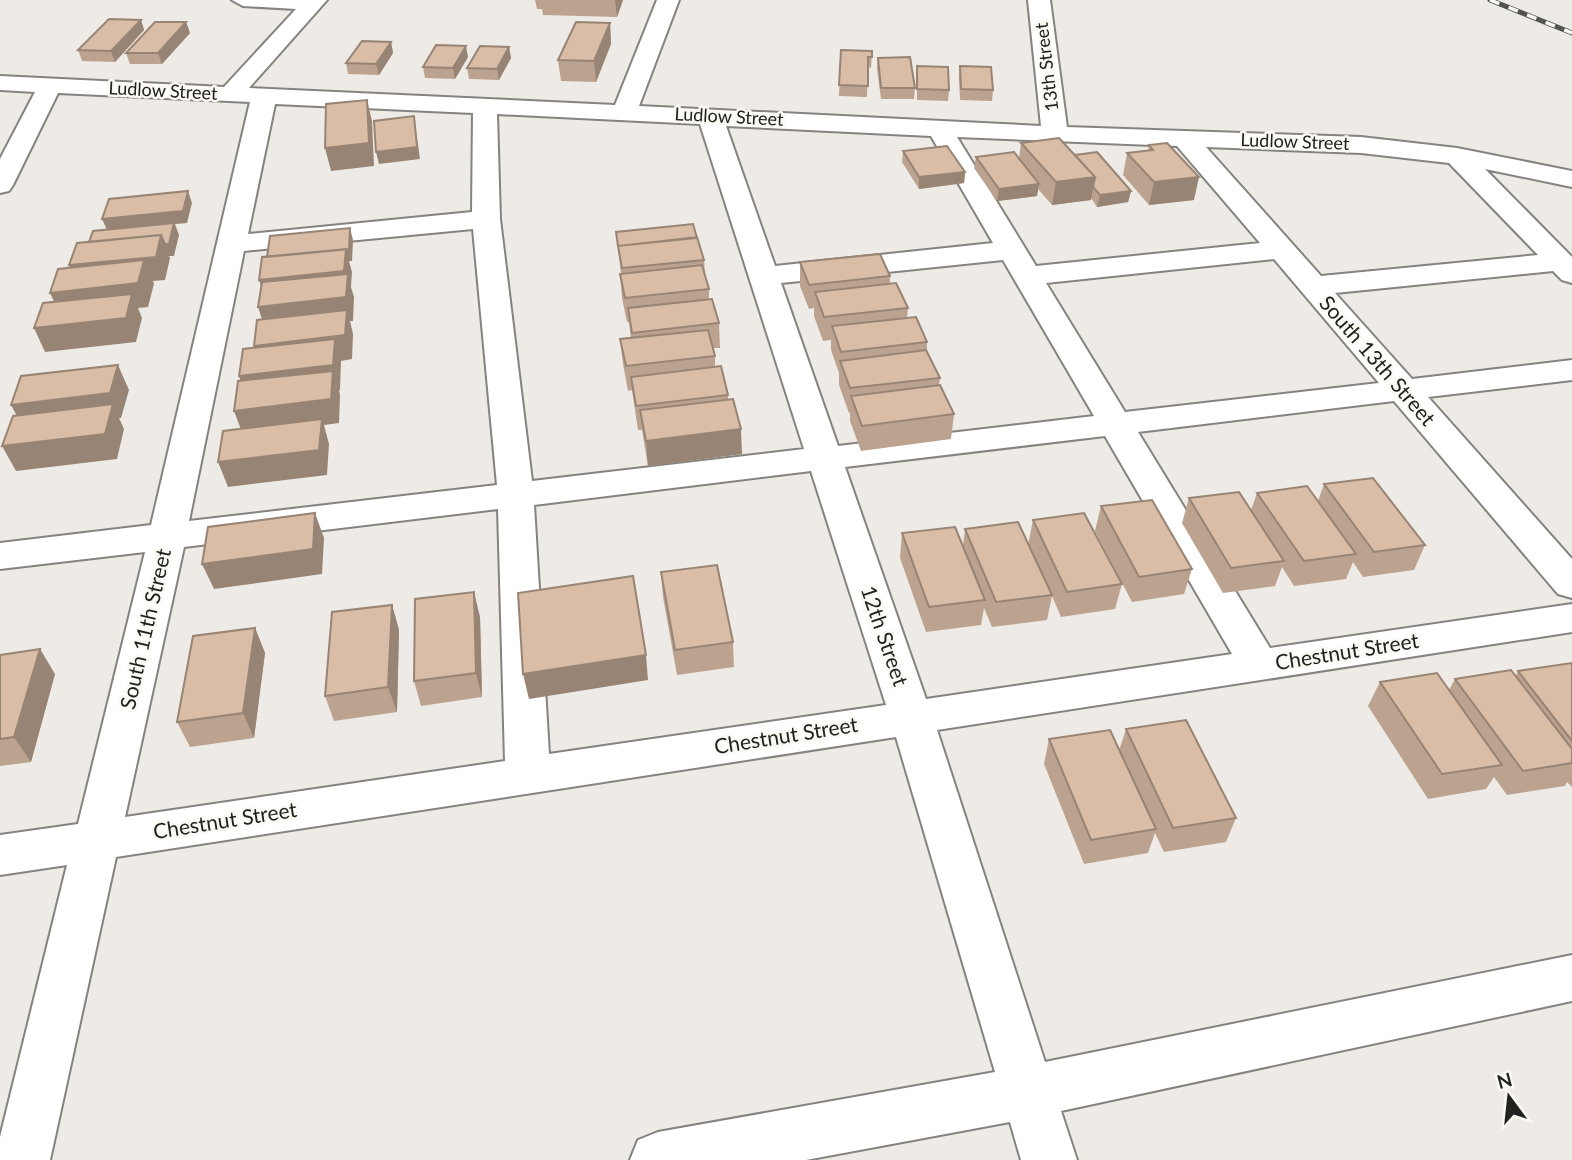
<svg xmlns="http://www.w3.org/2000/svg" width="1572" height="1160" font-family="Lato,sans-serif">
	<rect width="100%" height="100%" fill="#eeebe6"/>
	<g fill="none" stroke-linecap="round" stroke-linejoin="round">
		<defs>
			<path id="minor" d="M232,0H327L249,88L615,105L657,0H679L639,106L1041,126L1028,0H1050L1067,127L1361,137L1457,148L1572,171V187L1485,169L1572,257V283L1562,280L1553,271L1335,293L1412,379L1572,360V380L1428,397L1572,559V598L1558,594L1394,401L1138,432L1270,648L1572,604V632L937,730L1045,1062L1572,955V1001L1061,1111L1077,1160H1021L1010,1122L806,1160H630L638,1140L658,1132L995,1072L896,737L116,857L50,1160H0V1137L67,865L0,875V835L78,824L145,552L0,569V543L151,525L250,102L58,93L13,185L9,191L0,193V159L35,92L0,90V76L224,87L296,9L243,6ZM275,104L473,113L472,212L248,234ZM497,114L700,124L804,449L532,481L500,219ZM726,126L931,136L993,243L775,266ZM957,137L1177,146L1260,243L1036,266ZM1206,147L1361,153L1449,163L1538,255L1321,276ZM473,229L497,485L189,521L244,251ZM1274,259L1379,383L1125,412L1046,283ZM1003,260L1094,416L838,446L781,283ZM1105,436L1232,654L926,699L845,467ZM811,471L886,705L549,754L534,505ZM498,509L505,761L125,817L184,547Z"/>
		</defs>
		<!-- minor casing -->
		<use href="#minor" stroke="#85837f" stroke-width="4"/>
		<!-- minor -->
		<use href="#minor" fill="#fff" fill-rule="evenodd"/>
		<defs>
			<path id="rail" d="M1490,0L1572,33"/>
		</defs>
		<!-- rail casing -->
		<use href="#rail" stroke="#545350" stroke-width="5"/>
		<!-- rail -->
		<use href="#rail" stroke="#fbf9f4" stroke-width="3.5" stroke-dasharray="10" stroke-linecap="butt"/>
	</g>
	<!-- wall -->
	<path fill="#bba38f" d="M535,0H625H623L617,17L543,15L542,9H537Z
		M141,20L144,30L115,62L82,61L78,50Z
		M186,22L190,33L162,64H130L126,53Z
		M610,23L611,44L596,82L561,81L558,60Z
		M391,42L393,53L379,75L348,74L346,63Z
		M509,47L511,58L499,80L469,79L467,68Z
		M841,50L872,51L871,68L868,67L867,97L839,96Z
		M468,57L455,79L425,78L423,67Z
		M878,58L915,88L914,99H881L877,68Z
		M917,66L949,90L948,101L917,100Z
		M960,66L993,90L992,101L960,100L959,77Z
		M1021,143L1075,155L1131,191L1128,202L1097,207L1091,198V200L1052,205L1038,189L1037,196L997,201L974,168L976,157L1019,159Z
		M1149,145L1194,200L1149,205L1123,175L1127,153L1148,150Z
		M903,151L965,172L964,183L919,189L902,162Z
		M616,232L697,238L704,260L705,275L709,289V299L719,323L720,348H713L715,356V367L728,395V400L742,454L648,466L642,430H638L632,390L628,391L623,364L620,339L631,338L629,322H627L622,298L620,274H621Z
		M800,262L890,276V284L908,308L907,318L927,342V351L940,378L939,385L954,414L951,439L861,451L850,421V413H849L839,385V373L831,350V340L823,341L814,316V308L809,309L800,286Z
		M1324,484L1425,545L1414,570L1363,577L1353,562L1346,579L1294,586L1282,567L1275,586L1223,593L1182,523L1189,498L1251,510L1257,493L1318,501Z
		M1101,506L1192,569L1184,594L1132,602L1095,531Z
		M1033,520L1122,584L1115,609L1061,617L1052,596L1047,620L992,627L984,608L981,625L926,632L900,558L902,533L963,545L965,529L1028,545Z
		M661,572L733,642L734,667L677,675L663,597Z
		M392,605L399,630L397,712L334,721L325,696Z
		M480,617L482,697L421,706L414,681Z
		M255,628L265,653L254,738L190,747L177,722Z
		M0,655L55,674L31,762L0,766Z
		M1572,663V787L1567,782L1565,786L1507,795L1494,777L1486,789L1428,799L1368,706L1380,682L1449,690L1455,679L1516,676L1518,671Z
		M1126,729L1236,818L1226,842L1164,852L1155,833L1148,853L1084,864L1044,764L1049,739L1119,751Z"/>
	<!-- shaded-wall -->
	<path fill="#988474" d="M615,0H623L617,17Z
		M141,20L144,30L115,62L111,51Z
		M186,22L190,33L162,64L158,53Z
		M610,23L611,44L596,82L594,61Z
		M391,42L393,53L379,75L376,64Z
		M466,46L468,57L455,79L453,68Z
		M509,47L511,58L499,80L497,69Z
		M367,100L372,121L374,166L331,171L325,148Z
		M414,116L420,159L379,164L376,152Z
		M965,172L964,183L919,189V177Z
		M1095,177L1091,200L1052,205L1056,182Z
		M1199,177L1194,200L1149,205L1154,182Z
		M1039,184L1037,196L997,201L999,189Z
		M188,191L192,203L187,223L175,224L179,235L174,256H169L170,258L165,280L153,281L154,284L148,307L138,308L142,318L136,342L45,352L34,328L61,316L50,293L80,289L69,265L174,224L107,230L102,219Z
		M1131,191L1128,202L1097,207L1100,195Z
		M350,228L353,240L352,261H349L352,272L351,287L354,297L353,321H350L353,334L352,359L341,361L340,390H339L340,395L339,423L324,425L329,444L327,475L228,487L218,462L243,435L234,411L247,401L239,376L262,370L254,346L266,331L258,307L267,304L259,280L271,269Z
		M118,365L129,390L121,418H119L124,429L117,459L16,471L2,446L24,429L11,405Z
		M741,429L742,454L648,466L646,441Z
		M315,513L324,538L322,574L214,589L202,564Z
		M474,592L480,617L482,697L476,673Z
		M392,605L399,630L397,712L388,687Z
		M255,628L265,653L254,738L243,713Z
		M40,649L55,674L31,762L14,737Z
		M646,655L648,680L529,699L523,674Z"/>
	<!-- building -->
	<path fill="#d9bda6" stroke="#988474" stroke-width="2" d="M109,19L141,20L111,51L78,50Z
		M155,22H186L158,53H126Z
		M576,22L610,23L594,61L558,60Z
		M362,41L391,42L376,64L346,63Z
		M436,45L466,46L453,68L423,67Z
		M480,46L509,47L497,69L467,68Z
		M841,50L872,51V57H868V86L839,85Z
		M910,57L915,88H881L878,58Z
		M917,66L948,67L949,90L917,89Z
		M960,66L991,67L993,90L961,89Z
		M367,100L369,143L325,148L326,104Z
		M414,116L417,147L376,152L374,121Z
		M1059,138L1095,177L1056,182L1021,143Z
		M1167,143L1199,177L1154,182L1127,153L1153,150L1149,145Z
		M947,146L965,172L919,177L903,151Z
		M1014,152L1039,184L999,189L976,157Z
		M1097,152L1131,191L1100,195L1093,187L1095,177L1075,155Z
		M188,191L183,211L102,219L109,199Z
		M174,223L169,244H165L161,235L89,242L93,231Z
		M693,224L697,238L618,246L616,232Z
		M350,228L349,249L267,257L270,236Z
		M161,235L156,257L69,265L77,243Z
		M697,237L704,260L622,268L618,246Z
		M346,249L344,271L259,280L262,257Z
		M880,254L890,276L809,285L800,262Z
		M144,260L138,283L50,293L58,269Z
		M702,265L709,289L625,298L620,274Z
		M348,274L346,297L258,307L262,282Z
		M896,283L908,308L824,317L815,292Z
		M132,294L126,318L34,328L43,303Z
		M712,299L719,323L632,333L628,308Z
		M347,310L345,335L254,346L257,320Z
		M916,317L927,342L841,352L832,326Z
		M708,330L715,356L626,366L620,339Z
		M335,339L333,365L239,376L243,349Z
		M926,350L940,378L850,388L840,361Z
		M118,365L110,393L11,405L21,376Z
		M721,366L728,395L636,406L631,377Z
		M333,371L331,399L234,411L238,381Z
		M940,385L954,414L862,426L851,396Z
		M733,399L741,429L646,441L640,410Z
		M113,404L105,434L2,446L13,416Z
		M322,419L319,450L218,462L223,431Z
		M1373,478L1425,545L1374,552L1324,484Z
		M1307,486L1356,554L1304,561L1257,493Z
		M1239,492L1284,561L1231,568L1189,498Z
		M1152,500L1192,569L1139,577L1101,506Z
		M315,513L313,549L202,564L208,527Z
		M1084,513L1122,584L1067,592L1033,520Z
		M1018,522L1052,595L996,602L965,529Z
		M955,527L985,600L929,607L902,533Z
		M717,565L733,642L675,650L661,572Z
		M633,576L646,655L523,674L518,593Z
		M474,592L476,673L414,681L415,599Z
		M392,605L388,687L325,696L332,612Z
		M255,628L243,713L177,722L193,636Z
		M40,649L14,737L0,739V655Z
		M1572,663V741L1518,671Z
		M1511,670L1572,749V763L1523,771L1455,679Z
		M1437,673L1502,765L1442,774L1380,682Z
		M1186,720L1236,818L1173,828L1126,729Z
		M1110,730L1156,829L1091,840L1049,739Z"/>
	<g text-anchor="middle" stroke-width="5" stroke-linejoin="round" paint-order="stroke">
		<!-- far-street labels -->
		<g font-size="18" fill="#22211f" stroke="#fbf9f4">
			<text transform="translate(1047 67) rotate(-97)" y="6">13th Street</text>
			<text transform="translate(163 91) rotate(3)" y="6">Ludlow Street</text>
			<text transform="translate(729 117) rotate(3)" y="6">Ludlow Street</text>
			<text transform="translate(1295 142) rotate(2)" y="6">Ludlow Street</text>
		</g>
		<!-- street labels -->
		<g font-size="21" fill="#22211f" stroke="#fbf9f4">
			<text transform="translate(1377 361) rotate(49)" y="7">South 13th Street</text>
			<text transform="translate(146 629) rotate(-77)" y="7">South 11th Street</text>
			<text transform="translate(884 636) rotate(71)" y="7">12th Street</text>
			<text transform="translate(1347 652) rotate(-9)" y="7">Chestnut Street</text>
			<text transform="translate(786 736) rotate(-9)" y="7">Chestnut Street</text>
			<text transform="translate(225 821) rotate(-9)" y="7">Chestnut Street</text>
		</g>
	</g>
	<!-- north arrow -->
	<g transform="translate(1509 1097) rotate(345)" stroke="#fbf9f4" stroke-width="5" paint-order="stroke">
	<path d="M0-5L12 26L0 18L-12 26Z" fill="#22211f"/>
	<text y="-10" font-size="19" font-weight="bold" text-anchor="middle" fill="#22211f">N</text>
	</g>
</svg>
